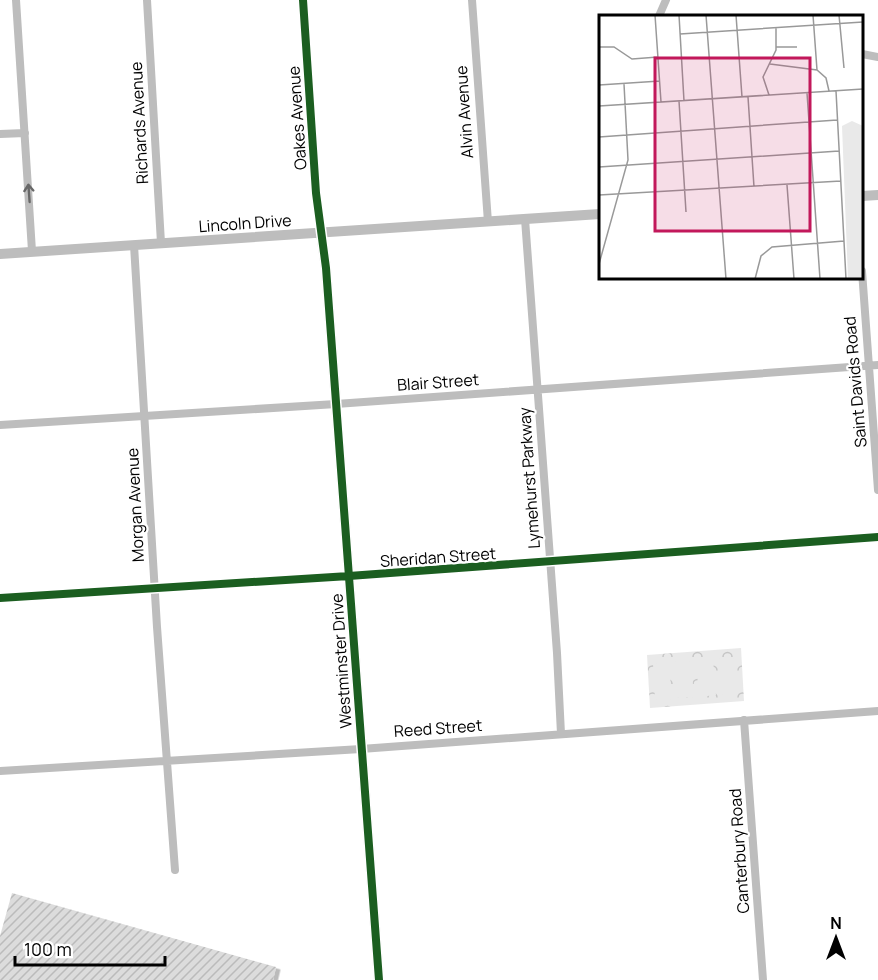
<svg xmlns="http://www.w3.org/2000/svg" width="878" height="980" font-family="Manrope,sans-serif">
	<defs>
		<pattern id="park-crowns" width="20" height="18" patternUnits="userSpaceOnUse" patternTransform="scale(1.5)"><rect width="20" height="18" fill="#e9e9e9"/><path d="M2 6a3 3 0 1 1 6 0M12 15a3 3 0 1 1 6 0" fill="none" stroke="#c6c6c6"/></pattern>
		<pattern id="building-hatch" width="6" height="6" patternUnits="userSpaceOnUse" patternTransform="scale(1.5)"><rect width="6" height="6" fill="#dcdcdc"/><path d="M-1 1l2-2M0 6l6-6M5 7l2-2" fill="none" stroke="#bbb"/></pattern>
		<filter id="shadow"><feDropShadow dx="4.5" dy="2.5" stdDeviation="0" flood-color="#0004"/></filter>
	</defs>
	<rect width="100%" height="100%" fill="#fff"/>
	<!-- park -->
	<path fill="url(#park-crowns)" d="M741,648L744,701L650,708L647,655Z"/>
	<!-- garden -->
	<path fill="#e9e9e9" d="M735,658L738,694L721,695L718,659Z
		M713,659L716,695L699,697L696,661Z
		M691,661L694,697L677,698L674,662Z
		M669,663L672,699L655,700L653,664Z"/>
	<!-- building -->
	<path fill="url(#building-hatch)" filter="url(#shadow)" d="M12,893L276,967L273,980H0V936Z"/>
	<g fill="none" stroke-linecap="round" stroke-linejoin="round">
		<!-- minor -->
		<path stroke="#bdbdbd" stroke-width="8" d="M16,0L32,251
			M147,0L161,243
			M303,0L316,193L321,233
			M472,0L488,222
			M659,16L666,0
			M862,54L878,57
			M0,134L25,133
			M525,219L557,653L561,734
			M134,245L157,627L175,870
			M862,271L878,490
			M0,425L336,404L878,365
			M0,598L349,576L878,537
			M744,720L763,980
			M0,771L361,749L878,711"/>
		<!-- tertiary -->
		<path stroke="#bdbdbd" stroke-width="10" d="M862,196L878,195
			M321,233L326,268L379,980
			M0,254L600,214"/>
		<defs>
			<path id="cycleway" d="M303,0L316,193L326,268L379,980
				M0,598L349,576L878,537"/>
		</defs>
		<!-- cycleway casing -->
		<use href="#cycleway" stroke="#fff" stroke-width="11"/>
		<!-- cycleway -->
		<use href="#cycleway" stroke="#1b5e20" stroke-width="8"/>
	</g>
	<!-- one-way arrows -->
	<defs><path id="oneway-shaft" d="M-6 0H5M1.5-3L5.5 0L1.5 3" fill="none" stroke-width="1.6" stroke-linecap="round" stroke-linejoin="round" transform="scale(1.5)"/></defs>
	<use stroke="#686868" href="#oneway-shaft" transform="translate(29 193) rotate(-94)"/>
	<g text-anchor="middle" stroke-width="4.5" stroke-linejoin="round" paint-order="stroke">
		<!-- street labels -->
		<g font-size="16" fill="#000" stroke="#fff">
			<text transform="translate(464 112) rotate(-94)" y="6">Alvin Avenue</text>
			<text transform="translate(297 118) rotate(-94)" y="6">Oakes Avenue</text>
			<text transform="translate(139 123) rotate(-93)" y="6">Richards Avenue</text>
			<text transform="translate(245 223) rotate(-4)" y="6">Lincoln Drive</text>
			<text transform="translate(438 382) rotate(-4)" y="6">Blair Street</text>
			<text transform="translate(855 382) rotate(-95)" y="6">Saint Davids Road</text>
			<text transform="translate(529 478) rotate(-94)" y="6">Lymehurst Parkway</text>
			<text transform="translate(135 505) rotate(-93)" y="6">Morgan Avenue</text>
			<text transform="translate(438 557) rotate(-4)" y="6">Sheridan Street</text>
			<text transform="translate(341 661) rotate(-94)" y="6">Westminster Drive</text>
			<text transform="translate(438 728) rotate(-4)" y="6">Reed Street</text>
			<text transform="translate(739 851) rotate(-94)" y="6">Canterbury Road</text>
		</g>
	</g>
	<!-- overview -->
	<g transform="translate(599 15)">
		<rect width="264" height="264" fill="#fff"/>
		<path d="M253,106L264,111V264H249L243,111Z" fill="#e9e9e9"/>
		<path fill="none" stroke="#999" stroke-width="1.5" d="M56,0L62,87M80,0L85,86M107,0L127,264M137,0L143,82M214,0L218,55M240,0L245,53M81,19L264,7M0,32H15L33,44L59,42M177,32H198M171,49L218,55L227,63L230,76M0,70L61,66M237,76L247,264M208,78L221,264M170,80L164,62L177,35V13M149,82L155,172M80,86L87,197M0,91L264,74M0,122L238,105M0,152L240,136M188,170L195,264M0,180L242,166M0,249L29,145L25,69M156,264L162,241L173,232L245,226"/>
		<path fill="#c2185b" fill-opacity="0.15" stroke="#c2185b" stroke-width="3" d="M56,43H211V216H56Z"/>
		<rect width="264" height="264" fill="none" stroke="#000" stroke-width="3"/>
	</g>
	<!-- north arrow -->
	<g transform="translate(836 938)" stroke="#ffffff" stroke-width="4.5" paint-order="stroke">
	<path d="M0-4.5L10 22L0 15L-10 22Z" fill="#000000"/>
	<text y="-9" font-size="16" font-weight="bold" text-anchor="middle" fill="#000000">N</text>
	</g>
	<!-- scale -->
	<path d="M15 956v9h150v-9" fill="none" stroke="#000000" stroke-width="3"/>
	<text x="24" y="956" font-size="18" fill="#000000" stroke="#ffffff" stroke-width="4.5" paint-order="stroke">100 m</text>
</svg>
